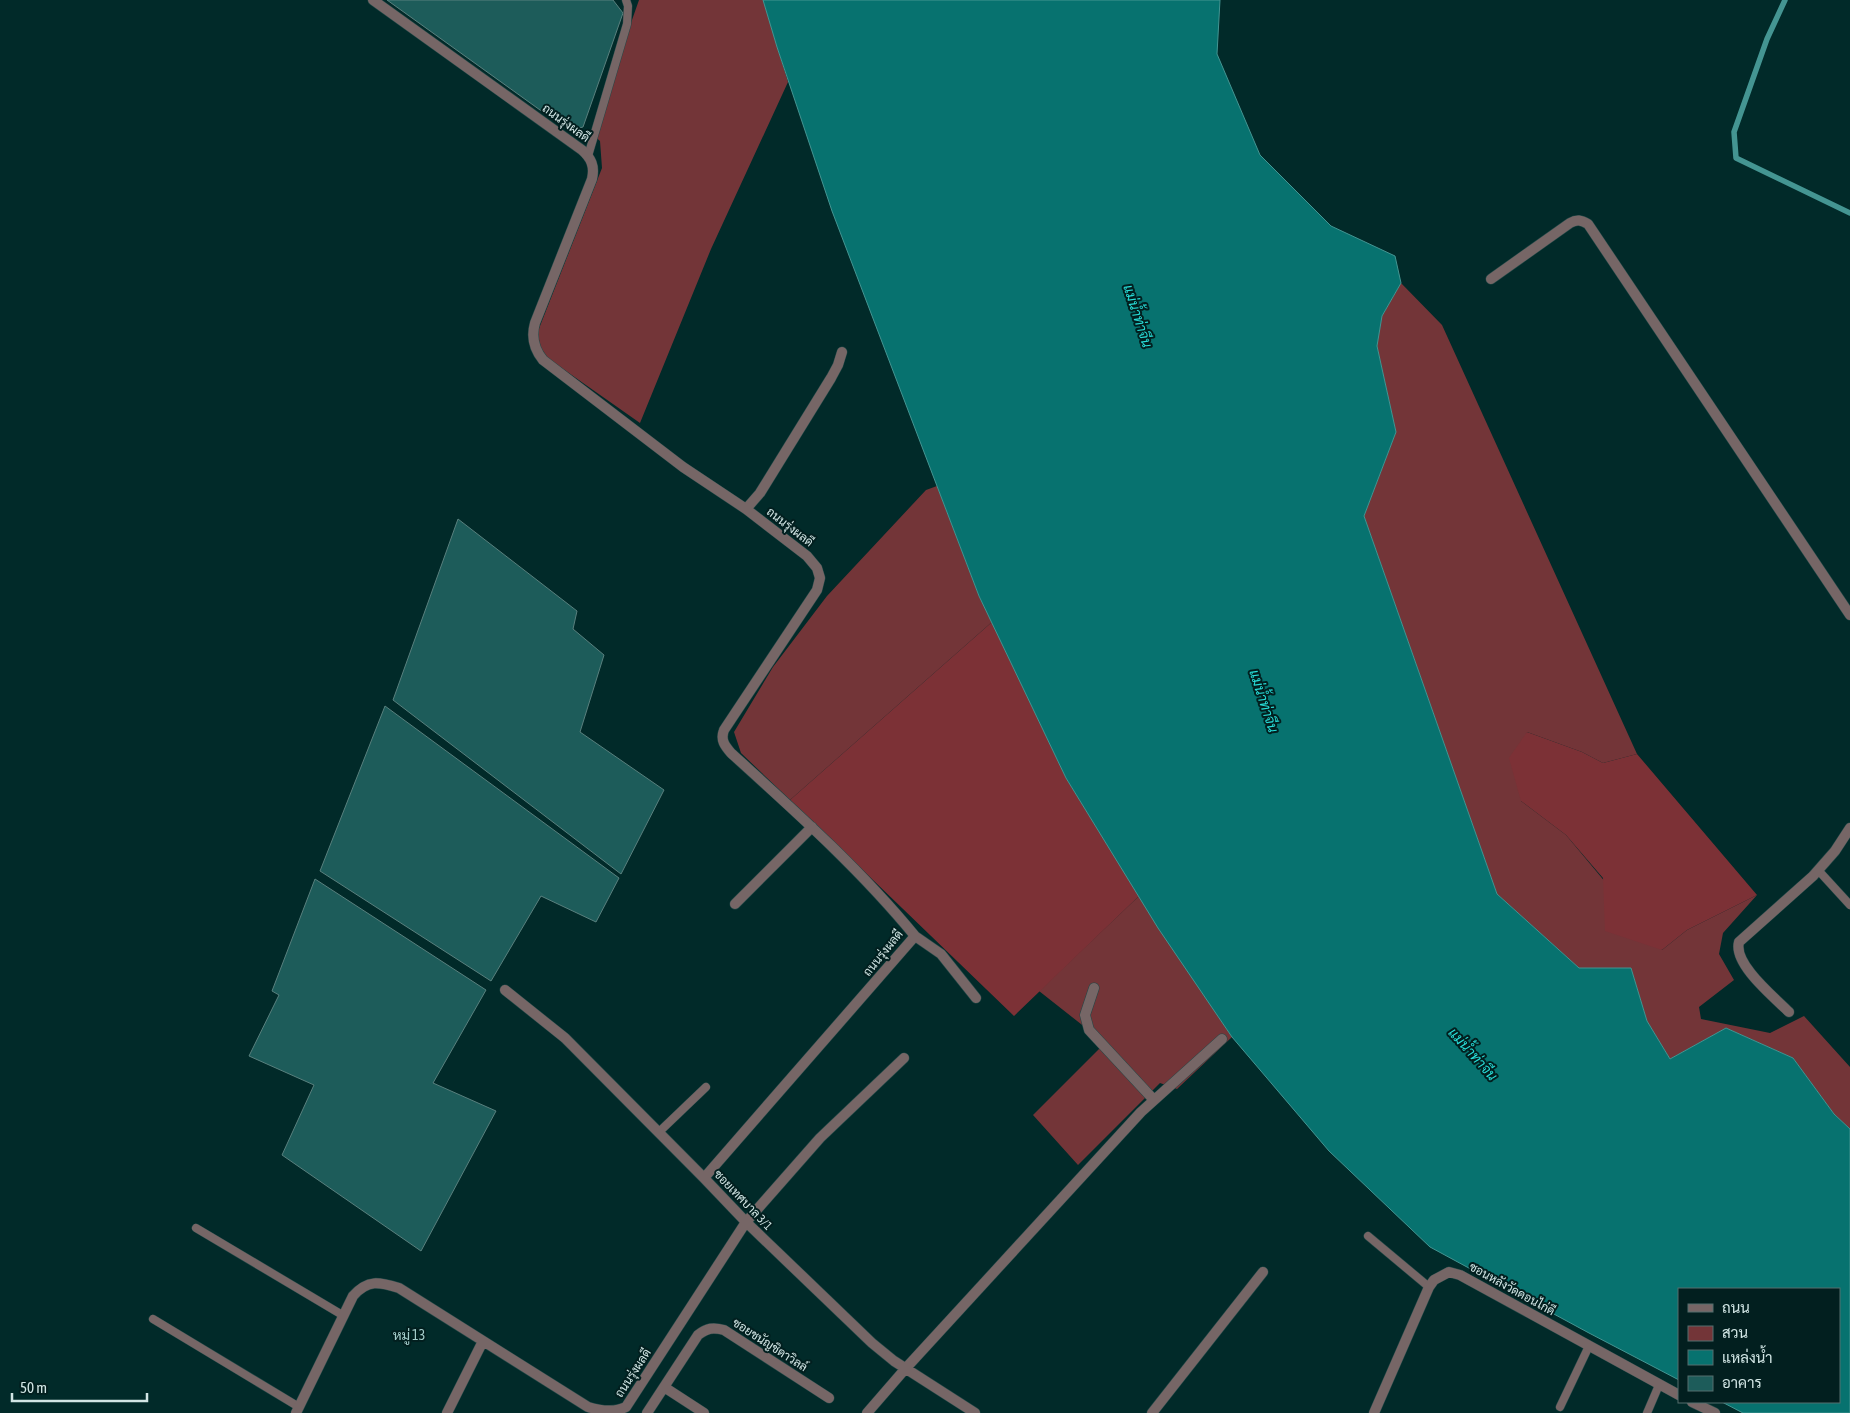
<svg xmlns="http://www.w3.org/2000/svg" width="1850" height="1413" font-family="'Asap Condensed',Sarabun,sans-serif">
	<rect width="100%" height="100%" fill="#012a29"/>
	<!-- green -->
	<path fill="#733538" d="M639,0H763L788,82L711,249L640,423L546,357L538,345V331L602,168L600,141L592,134Z
		M1401,283L1442,325L1637,754L1603,763L1582,752L1527,732L1521,801L1566,835L1662,950L1687,930L1757,895L1723,933L1719,954L1734,980L1699,1007L1701,1019L1770,1033L1804,1016L1850,1067V1129L1834,1114L1793,1058L1726,1028L1670,1059L1647,1021L1631,968H1579L1497,894L1364,516L1396,432L1377,346L1382,316Z
		M937,486L979,596L992,622L790,800L741,753L734,732L773,667L827,596L926,490Z
		M1139,896L1232,1037L1177,1089L1160,1083L1078,1165L1033,1115L1105,1043L1039,991Z"/>
	<!-- forest -->
	<path fill="#7c3136" d="M992,622L1066,778L1139,896L1014,1016L790,800Z
		M1527,732L1582,752L1603,763L1637,754L1757,895L1687,930L1662,950L1605,931L1603,878L1566,835L1521,801L1509,758Z"/>
	<!-- water -->
	<path fill="#07726f" stroke="#449592" d="M763,0H1220L1217,54L1260,155L1331,226L1395,256L1401,283L1382,316L1377,346L1396,432L1364,516L1497,894L1579,968H1631L1647,1021L1670,1059L1726,1028L1793,1058L1834,1114L1850,1129V1413H1743L1722,1402H1839V1289H1679V1380L1589,1333L1430,1247L1329,1151L1232,1037L1158,928L1066,778L979,596L832,211L777,47Z"/>
	<g fill="none" stroke-linecap="round" stroke-linejoin="round">
		<!-- stream -->
		<path stroke="#449592" stroke-width="5.5" d="M1785,0L1767,39L1734,132L1736,158L1850,213"/>
	</g>
	<!-- building -->
	<path fill="#1d5c5a" stroke="#59807e" d="M387,0H613L623,13L583,127L572,130L547,115Z
		M458,519L577,611L573,629L604,655L580,732L664,790L621,874L393,700Z
		M385,706L619,878L596,922L541,896L491,981L320,871Z
		M315,879L486,990L433,1083L496,1111L421,1251L282,1155L314,1085L249,1056L279,995L272,991Z"/>
	<g fill="none" stroke-linecap="round" stroke-linejoin="round">
		<defs>
			<path id="service" d="M588,156L627,24L628,6L626,0
				M1818,870L1850,905
				M659,1132L706,1087
				M196,1228L344,1316
				M1368,1236L1429,1287
				M153,1319L299,1407
				M1560,1407L1589,1346
				M1647,1413L1659,1385"/>
			<path id="minor" d="M373,0L582,150C591,158 595,166 592,179L535,323C531,337 534,349 543,360L683,467L746,509L807,556L817,568L820,578L817,590L724,730C720,740 725,746 731,753C795,811 860,869 915,936L704,1178
				M1491,279L1570,223C1577,219 1581,220 1588,224L1850,615
				M746,509L760,493L831,378L838,365L842,352
				M735,904L812,827
				M915,936L941,954L976,998
				M1094,988L1085,1015L1089,1030L1154,1100
				M505,990L565,1038L704,1178L746,1222L872,1343L894,1361L975,1413
				M1789,1012C1774,997 1733,964 1739,942L1813,876L1835,851L1850,828
				M664,1387L704,1413
				M1692,1402L1715,1413
				M296,1413L353,1296C368,1279 379,1282 399,1288L588,1407C601,1411 614,1413 626,1407L746,1222L820,1138L904,1058
				M447,1413L483,1341
				M647,1413L698,1335C707,1328 713,1327 724,1330L829,1398
				M867,1413L906,1368L1141,1112L1222,1039
				M1152,1413L1263,1272
				M1374,1413L1429,1287L1434,1280L1449,1272L1460,1275L1679,1395"/>
		</defs>
		<!-- service casing -->
		<use href="#service" stroke="#224847" stroke-width="9"/>
		<!-- minor casing -->
		<use href="#minor" stroke="#224847" stroke-width="11"/>
		<!-- service -->
		<use href="#service" stroke="#766666" stroke-width="8"/>
		<!-- minor -->
		<use href="#minor" stroke="#766666" stroke-width="10"/>
	</g>
	<g text-anchor="middle" stroke-width="4" stroke-linejoin="round" paint-order="stroke">
		<!-- street labels -->
		<g font-size="12" fill="#d2e6e5" stroke="#021f1f">
			<text transform="translate(566 123) rotate(36)" y="4">ถนนรุ่งผลดี</text>
			<text transform="translate(790 527) rotate(38)" y="4">ถนนรุ่งผลดี</text>
			<text transform="translate(883 953) rotate(-51)" y="4">ถนนรุ่งผลดี</text>
			<text transform="translate(743 1200) rotate(46)" y="4">ซอยเทศบาล 3/1</text>
			<text transform="translate(1512 1289) rotate(29)" y="4">ซอนหลังวัดดอนไก่ดี</text>
			<text transform="translate(770 1345) rotate(33)" y="4">ซอยชนัญชิดาวิลล์</text>
			<text transform="translate(633 1373) rotate(-57)" y="4">ถนนรุ่งผลดี</text>
		</g>
		<!-- water labels -->
		<g font-size="14" font-style="italic" fill="#28dfda" stroke="#021f1f">
			<text transform="translate(1138 316) rotate(72)" y="5">แม่น้ำท่าจีน</text>
			<text transform="translate(1264 701) rotate(72)" y="5">แม่น้ำท่าจีน</text>
			<text transform="translate(1473 1054) rotate(48)" y="5">แม่น้ำท่าจีน</text>
		</g>
		<!-- neighbourhood labels -->
		<g font-size="14" fill="#a5cecc" stroke="#021f1f">
			<text x="409" y="1340">หมู่ 13</text>
		</g>
	</g>
	<!-- legend -->
	<rect x="1678" y="1288" width="162" height="115" fill="#021f1f" stroke="#556f6e"/>
	<rect x="1688" y="1304" width="25" height="8" fill="#766666" stroke="#556f6e"/>
	<text x="1722" y="1313" font-size="15" fill="#d2e6e5">ถนน</text>
	<rect x="1688" y="1326" width="25" height="15" fill="#733538" stroke="#556f6e"/>
	<text x="1722" y="1338" font-size="15" fill="#d2e6e5">สวน</text>
	<rect x="1688" y="1350" width="25" height="15" fill="#07726f" stroke="#556f6e"/>
	<text x="1722" y="1363" font-size="15" fill="#d2e6e5">แหล่งน้ำ</text>
	<rect x="1688" y="1376" width="25" height="15" fill="#1d5c5a" stroke="#556f6e"/>
	<text x="1722" y="1388" font-size="15" fill="#d2e6e5">อาคาร</text>
	<!-- scale -->
	<path d="M12 1393v8h135v-8" fill="none" stroke="#d2e6e5" stroke-width="2.5"/>
	<text x="20" y="1393" font-size="15" fill="#d2e6e5" stroke="#021f1f" stroke-width="4" paint-order="stroke">50 m</text>
</svg>
